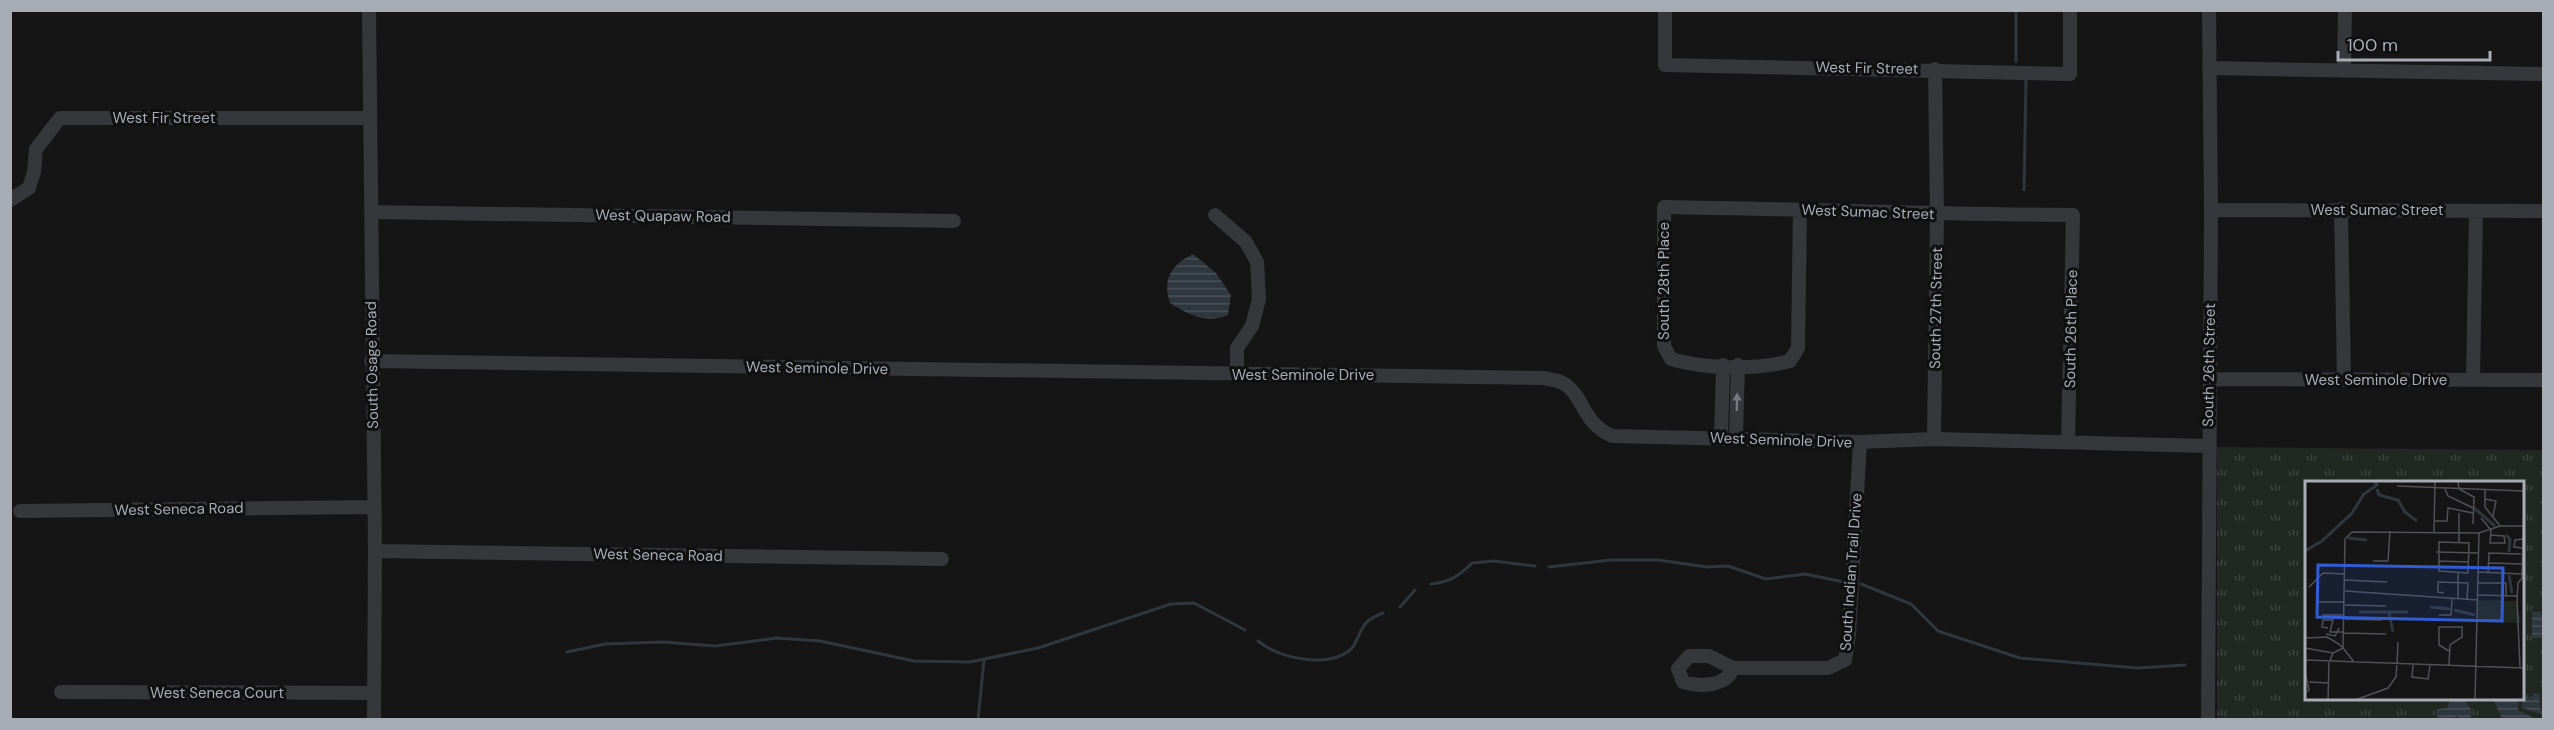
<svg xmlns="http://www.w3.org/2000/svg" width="2554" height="730" font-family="'DM Sans',sans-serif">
	<defs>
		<pattern id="grass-tufts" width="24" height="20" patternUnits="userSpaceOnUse" patternTransform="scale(1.5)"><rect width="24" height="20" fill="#212822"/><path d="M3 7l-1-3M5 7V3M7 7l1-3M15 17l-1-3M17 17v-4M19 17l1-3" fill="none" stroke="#3e4440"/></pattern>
		<pattern id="water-rules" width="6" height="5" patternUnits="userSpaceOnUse" patternTransform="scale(1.5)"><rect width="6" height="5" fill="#2f373e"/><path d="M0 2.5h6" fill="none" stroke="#4a5158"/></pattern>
	</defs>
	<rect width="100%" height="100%" fill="#151516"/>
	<!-- grass -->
	<path fill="url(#grass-tufts)" fill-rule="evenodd" d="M2217,447L2543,450V719H2217ZM2306,482H2522V698H2306Z"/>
	<!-- water -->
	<path fill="url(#water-rules)" d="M1193,254L1216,273L1231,295L1228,315C1206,324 1189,315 1170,303C1162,279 1171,265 1193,254Z
		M2532,612H2541V615H2543V638H2532Z
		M2533,694H2539L2541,714L2522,708L2523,698L2533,697Z
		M2450,699H2468L2466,702L2472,711L2470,719H2459L2458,716L2451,719H2440L2437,717L2438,709L2447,708Z
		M2493,699H2518V710L2536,719H2502Z"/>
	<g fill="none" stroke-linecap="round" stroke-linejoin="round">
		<!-- stream -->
		<path stroke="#2f373e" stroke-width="3" d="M2016,61V10
			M2024,190L2026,78
			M1549,567L1611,560H1658L1707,567L1728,566L1766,579L1805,574L1844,582
			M1431,584C1450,582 1459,576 1472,563L1494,561L1535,566
			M1861,584L1911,604L1938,631L2020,658L2137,668L2185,665
			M1400,607L1415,590
			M1258,641C1279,658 1327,669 1350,650C1358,643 1359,629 1367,622C1371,618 1378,615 1383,613
			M567,652L605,644L663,642L715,646L777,638L820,641L914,661L970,662L1038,648L1171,604L1194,603L1245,630
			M978,720L984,660"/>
		<!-- minor -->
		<path stroke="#36373b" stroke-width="14" d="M369,10L375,551L374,720
			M1665,10V65L2070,74V10
			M2209,68L2544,74
			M2344,70L2345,10
			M10,200L29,188L34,172L36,149L60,118H370
			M1800,209L1798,348L1790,361C1757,370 1704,369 1671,359L1664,346V207C1800,209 1936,214 2073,215L2068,442
			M2341,209L2344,380
			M2211,210L2544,211
			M371,212L954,221
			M1215,215L1246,242L1257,262L1259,299L1252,326L1237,348V375
			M371,361L1544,378C1550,380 1558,380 1563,383C1585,396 1580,421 1612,436L1860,442L1934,439L2208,446
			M2209,379L2544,380
			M2473,380L2476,211
			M1721,438L1723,365
			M1736,438L1738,365
			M1934,439L1937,214L1935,69
			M20,511L374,507
			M375,551L942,559
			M1733,668C1727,687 1699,687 1683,682L1678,669L1689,656H1709L1733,668H1828L1845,660L1849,635L1860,442
			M61,692L373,693
			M2208,720L2211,210L2209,10"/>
	</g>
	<!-- one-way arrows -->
	<defs><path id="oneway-solid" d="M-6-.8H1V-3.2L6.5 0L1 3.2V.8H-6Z" transform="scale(1.5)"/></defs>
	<use fill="#75777e" href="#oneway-solid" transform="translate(1737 402) rotate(-89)"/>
	<g text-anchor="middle" stroke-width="6" stroke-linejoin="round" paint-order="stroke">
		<!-- street labels -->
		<g font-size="15" fill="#a8acb5" stroke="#101011">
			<text transform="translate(1867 68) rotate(1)" y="5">West Fir Street</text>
			<text x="164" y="123">West Fir Street</text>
			<text x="2377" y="215">West Sumac Street</text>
			<text transform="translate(1868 212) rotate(2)" y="5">West Sumac Street</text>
			<text transform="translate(663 216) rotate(1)" y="5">West Quapaw Road</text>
			<text transform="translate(1664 281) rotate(-90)" y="5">South 28th Place</text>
			<text transform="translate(1936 308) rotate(-89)" y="5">South 27th Street</text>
			<text transform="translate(2071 329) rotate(-89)" y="5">South 26th Place</text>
			<text transform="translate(372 365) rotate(-91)" y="5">South Osage Road</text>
			<text transform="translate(2209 365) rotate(-89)" y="5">South 26th Street</text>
			<text transform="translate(817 368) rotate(1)" y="5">West Seminole Drive</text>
			<text x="1303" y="380">West Seminole Drive</text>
			<text x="2376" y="385">West Seminole Drive</text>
			<text transform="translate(1781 440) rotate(2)" y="5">West Seminole Drive</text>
			<text transform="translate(179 509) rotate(-1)" y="5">West Seneca Road</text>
			<text transform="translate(658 555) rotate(1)" y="5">West Seneca Road</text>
			<text transform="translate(1851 572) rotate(-86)" y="5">South Indian Trail Drive</text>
			<text x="217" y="698">West Seneca Court</text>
		</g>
	</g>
	<!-- overview -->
	<g transform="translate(2305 481)">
		<rect width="219" height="219" fill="#151516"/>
		<path d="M173,119L211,120L216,142L173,141Z" fill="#212822"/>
		<path fill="none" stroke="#2f373e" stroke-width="3" d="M72,8L74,14L93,19L100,31L112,40M169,27L190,45M201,54L205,58L204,71M43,57L62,59M0,70L17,60L47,32L59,13L72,4L69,0M204,94L207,112M125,126L145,128M149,129L170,134M54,131H103M84,132L88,151"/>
		<path fill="none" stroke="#505156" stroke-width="1.5" d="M153,0L154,8L169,16L168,43M92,5L219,10M140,8L143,15L168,27M180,8V26L195,45M180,18L191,20L188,35M176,37L186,49L185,62H200L199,55L185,54M130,40H142L143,27L168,32M129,51L130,0M134,61L164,62L163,92L134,90ZM154,61V32M218,67L209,66L210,59L218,58M131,71L173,72M68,80H83L85,50M134,80L163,81M183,82L217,83M173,91L217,93M183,92L184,72L216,73M40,99L82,101M173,102H201V114M4,106L18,92L40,93M40,110L173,119M139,112L133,111V101L163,102L162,118M173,114L212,115M153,118V91M14,121H40M40,124L81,125M17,134H40M138,134H134H146L147,118M40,138L77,139M23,147L17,146L18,139H28L25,151H39M39,152L81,153M21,153L30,155L34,147M0,157L22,156L34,163L38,167L28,172L24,182M0,167L28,172M0,179L219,187M49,181L38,167L40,58L47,51L174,52L195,45H218M92,182L93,161M108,184L107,196L123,198L125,184M144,184L145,164L157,156V146H134V164L144,170M215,186L212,119L213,102L217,97L219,21M0,192L4,209L0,212M4,201L23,202M23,219L24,182M50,219L83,207L91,196L92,182M170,219L174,52"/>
		<path fill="#325cd3" fill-opacity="0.15" stroke="#325cd3" stroke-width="3" d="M13,84L198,87L197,140L12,136Z"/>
		<rect width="219" height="219" fill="none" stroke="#a8acb5" stroke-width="3"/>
	</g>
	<!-- border -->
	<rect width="2554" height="730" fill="none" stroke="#a8acb5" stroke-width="24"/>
	<!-- scale -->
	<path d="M2338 51v9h152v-9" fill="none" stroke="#a8acb5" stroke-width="3"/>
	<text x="2347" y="51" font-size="18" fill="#a8acb5" stroke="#101011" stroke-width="4.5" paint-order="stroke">100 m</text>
</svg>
